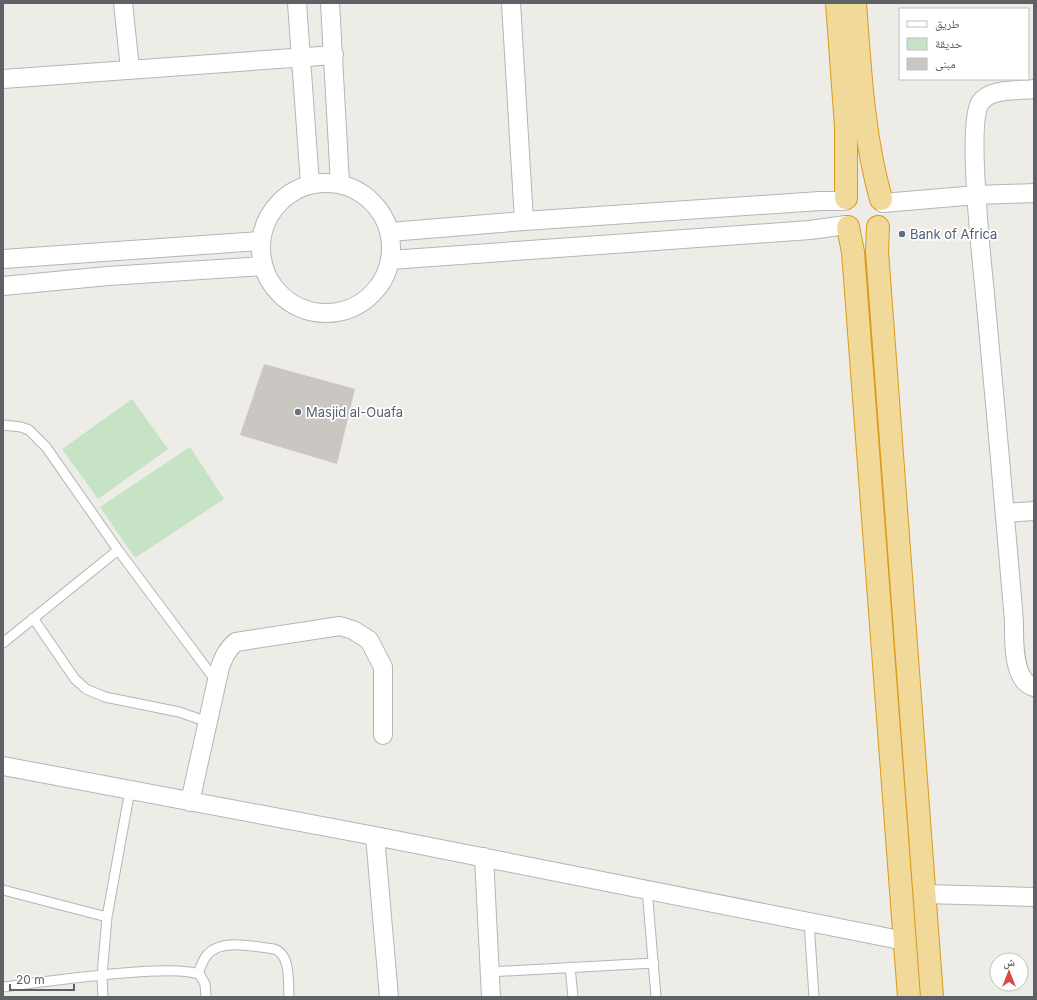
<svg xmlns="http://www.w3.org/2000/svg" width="1037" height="1000" font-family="Inter,'Noto Naskh Arabic',sans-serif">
	<rect width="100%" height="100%" fill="#eeece6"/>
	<!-- green -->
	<path fill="#c6e3c6" d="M132,399L168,449L98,499L62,449Z
		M190,447L224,499L135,558L100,507Z"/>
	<!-- building -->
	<path fill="#cac7c3" d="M264,364L355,389L337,464L240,435Z"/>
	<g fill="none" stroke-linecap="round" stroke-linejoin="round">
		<defs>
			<path id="lane" d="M3,425L21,427L29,430L46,447L118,550L216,681
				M33,618L75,679L86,689L105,697L179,712L208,722
				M3,643L118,550
				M647,889L656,997
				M3,890L107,917L102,976L103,997
				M107,917L130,790
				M809,922L814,997
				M570,967L573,997
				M489,972L654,963
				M198,973C201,967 203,959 208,954C222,938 255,947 274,949C291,954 288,982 289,997
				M3,987C37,983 176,962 200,975L205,984L206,997"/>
			<path id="street" d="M123,3L130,69
				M297,3L310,184
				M330,3L340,184
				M511,3L524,221
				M3,79L334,55
				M1034,89C1018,91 990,88 980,103C966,126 983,271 986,305C996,410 1005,516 1014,621C1014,639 1012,681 1034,687
				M261 248a65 65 0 1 1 130 0a65 65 0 1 1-130 0Z
				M883,203L977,195L1034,193
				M390,232L524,221L820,201H844
				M3,259L261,241
				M390,260L810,230L846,225
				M3,286L108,276L263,266
				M1005,513L1034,511
				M3,766L375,836L905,941
				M190,802L220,667C224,657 227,649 236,642L340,626L353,630L369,640L383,667V735
				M375,836L389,997
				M484,857L491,997
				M924,894L1034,897"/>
			<path id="highway" d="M837,3L846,127V198
				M855,3C860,69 863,135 881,199
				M848,227L853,252L909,997
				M878,227L877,251L932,997"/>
		</defs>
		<!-- lane casing -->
		<use href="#lane" stroke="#b3b6b9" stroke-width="11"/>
		<!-- street casing -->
		<use href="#street" stroke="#b3b6b9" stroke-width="20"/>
		<!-- highway casing -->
		<use href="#highway" stroke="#db9a19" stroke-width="24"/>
		<!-- lane -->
		<use href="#lane" stroke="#fff" stroke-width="9"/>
		<!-- street -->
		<use href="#street" stroke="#fff" stroke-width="18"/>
		<!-- highway -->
		<use href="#highway" stroke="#f1d99a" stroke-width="22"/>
	</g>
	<!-- markers -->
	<circle fill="#5c6f8a" stroke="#fff" stroke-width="1.5" cx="902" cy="234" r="4"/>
	<circle fill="#6b7280" stroke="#fff" stroke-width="1.5" cx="298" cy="412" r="4"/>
	<g text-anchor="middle" stroke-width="3.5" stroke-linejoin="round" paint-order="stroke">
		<!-- service labels -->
		<g font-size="13" fill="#4e5e75" stroke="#fff" text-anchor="start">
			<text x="910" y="239">Bank of Africa</text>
		</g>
		<!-- worship labels -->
		<g font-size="13" fill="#5b616d" stroke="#fff" text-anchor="start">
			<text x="306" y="417">Masjid al-Ouafa</text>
		</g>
	</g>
	<!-- border -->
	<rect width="1037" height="1000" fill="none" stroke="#5e6165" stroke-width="8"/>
	<!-- legend -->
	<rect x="899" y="8" width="130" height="72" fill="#ffffff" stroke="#bfc0c1"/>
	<rect x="907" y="21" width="20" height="6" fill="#ffffff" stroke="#bfc0c1"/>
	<text x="935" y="28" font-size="12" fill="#5e6165">طريق</text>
	<rect x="907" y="38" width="20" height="12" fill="#c6e3c6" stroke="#bfc0c1"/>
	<text x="935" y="48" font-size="12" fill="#5e6165">حديقة</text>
	<rect x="907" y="58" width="20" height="12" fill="#cac7c3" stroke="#bfc0c1"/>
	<text x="935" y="68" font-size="12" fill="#5e6165">مبنى</text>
	<!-- north arrow -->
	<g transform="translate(1009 972)"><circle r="19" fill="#ffffff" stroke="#bfc0c1"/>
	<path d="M0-3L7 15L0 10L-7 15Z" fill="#d64c44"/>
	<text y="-6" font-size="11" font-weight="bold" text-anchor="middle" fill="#5e6165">ش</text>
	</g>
	<!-- scale -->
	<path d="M10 984v6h64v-6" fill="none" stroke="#5e6165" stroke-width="2"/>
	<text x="16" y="984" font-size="12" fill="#5e6165" stroke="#ffffff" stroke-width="3" paint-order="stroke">20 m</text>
</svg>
